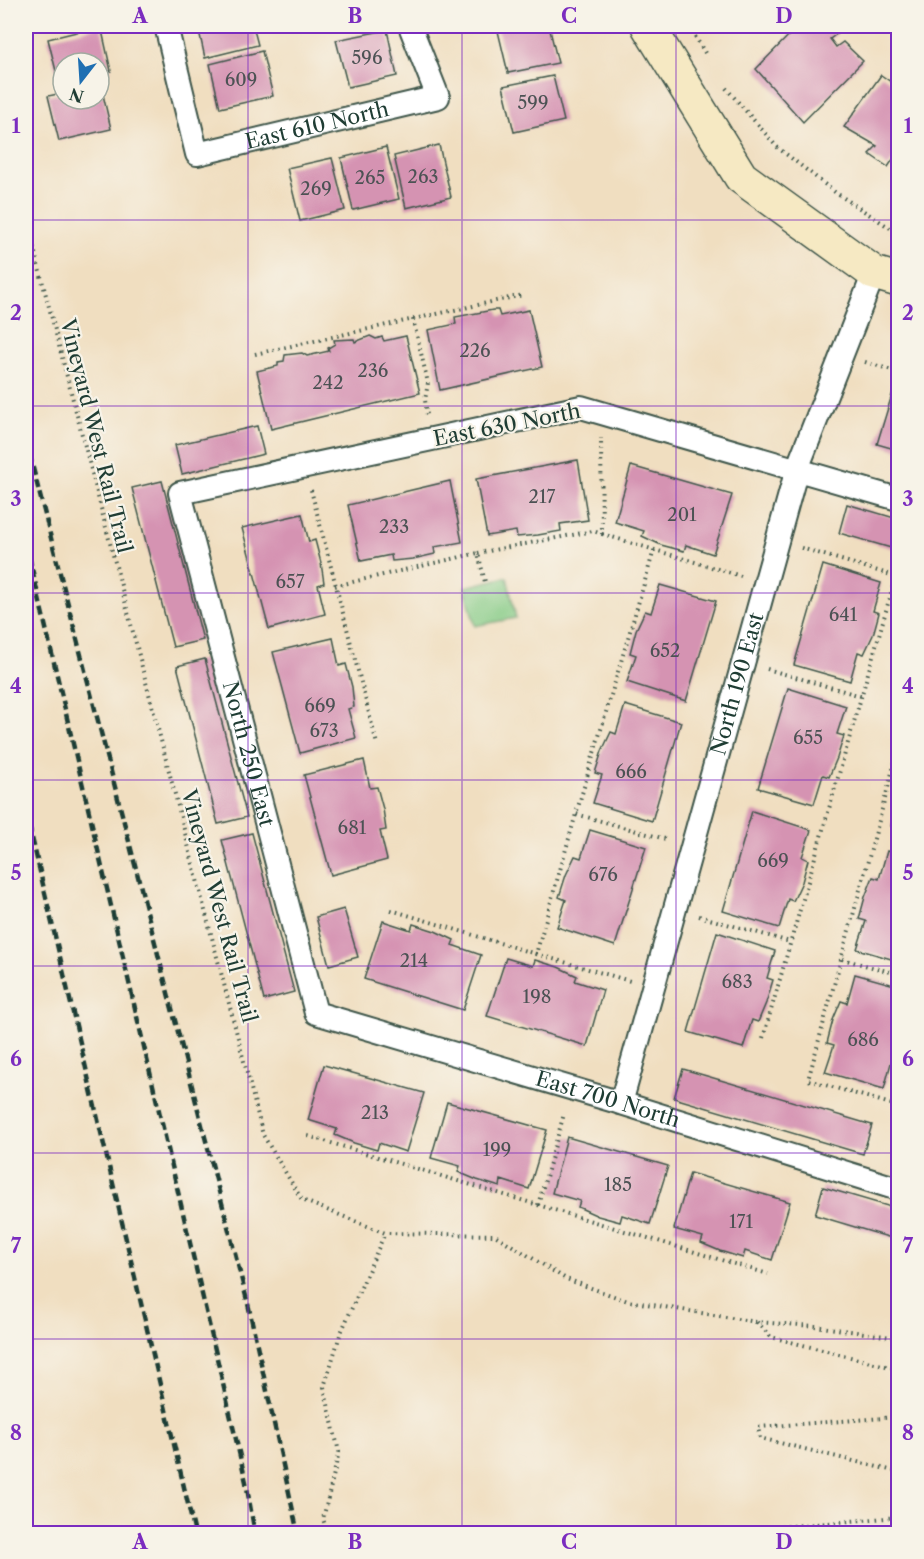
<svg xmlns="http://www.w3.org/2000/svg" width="924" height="1559" font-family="'Libre Caslon Text',serif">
	<rect width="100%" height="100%" fill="#f7f3e8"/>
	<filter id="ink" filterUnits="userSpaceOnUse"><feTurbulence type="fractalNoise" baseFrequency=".0167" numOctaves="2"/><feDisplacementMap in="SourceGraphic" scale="12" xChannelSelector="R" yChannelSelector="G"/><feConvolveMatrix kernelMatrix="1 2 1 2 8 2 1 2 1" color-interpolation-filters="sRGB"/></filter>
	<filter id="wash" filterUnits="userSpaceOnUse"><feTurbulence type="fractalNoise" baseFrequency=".008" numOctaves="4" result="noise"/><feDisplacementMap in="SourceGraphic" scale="24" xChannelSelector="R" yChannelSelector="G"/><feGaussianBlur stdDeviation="1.35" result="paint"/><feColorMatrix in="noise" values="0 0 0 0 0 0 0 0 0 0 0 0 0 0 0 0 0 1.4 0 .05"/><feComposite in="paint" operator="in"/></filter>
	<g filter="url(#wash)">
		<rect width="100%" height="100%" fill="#f0dec0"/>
		<!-- green -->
		<path fill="#86cb86" stroke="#52845d" stroke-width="1.5" d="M507,577L516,618L475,626L465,587Z"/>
		<g id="blocks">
			<!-- building -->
			<path fill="#d593b2" d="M101,26L111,71L99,74V63H63V82L59,83L48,39Z
				M198,26H253L258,45L205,58Z
				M329,26H346L330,30Z
				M505,26H549L558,63L508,73L497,27Z
				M798,26H831L838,33L830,39L836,47L843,42L863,61L803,122L756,69Z
				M387,30L397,76L348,87L336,40Z
				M262,51L273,96L220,108L210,64Z
				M881,75L898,87V152L888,167L869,154L877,146L844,127Z
				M553,76L564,121L514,132L503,86Z
				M100,82L111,129L59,141L48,96L63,93V99H99Z
				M439,145L451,197L406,208L394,156Z
				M386,147L399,199L353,210L341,158Z
				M332,158L345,210L300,221L287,168Z
				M493,310H498L500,316L529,310L542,367L440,390L428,330L456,324L455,317Z
				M370,336L376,339L382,337L384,341L406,336L420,393L271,429L257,371L278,366V362L284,361L285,355L302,353L307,356L329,351L328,348L335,344L334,340L354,339L355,342Z
				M895,385L898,386V450L877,444Z
				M257,426L264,454L182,474L175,445Z
				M578,460L588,520L560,524L561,531L538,535L517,537L516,531L487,536L476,479Z
				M631,466L732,495L713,554L686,545L684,551L661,545L642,536L644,531L615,522Z
				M162,481L203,640L173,647L132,488Z
				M450,481L462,542L434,547L435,554L413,559L392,561L391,555L361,561L348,505Z
				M847,504L898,519V550L839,533Z
				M302,514L309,542L315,540L321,563L324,583L318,585L325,614L269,629L242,528Z
				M823,565L881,583L873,611L879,613L873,635L864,654L858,652L850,681L794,665Z
				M660,585L716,601L686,701L627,682L636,655L630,653L636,630L645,611L651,613Z
				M333,638L339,666L346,664L352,687L354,707L348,709L356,738L300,753L273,652Z
				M205,659L247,817L218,824L177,666Z
				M788,688L846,706L837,734L844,736L837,758L829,777L823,775L814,804L758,788Z
				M625,705L681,722L652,821L593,803L602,775L595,773L602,751L611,732L616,734Z
				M364,760L370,788L377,787L383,809L386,830L380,831L387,860L331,875L304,775Z
				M898,778V798L893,797Z
				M898,803V829L891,826Z
				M752,811L811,830L802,857L808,860L802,882L793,901L788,899L779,928L723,911Z
				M590,830L646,847L615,946L557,927L566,900L559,897L566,875L575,856L581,858Z
				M252,833L294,992L264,1000L222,840Z
				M887,851L898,854V961L857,949L866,921L859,919L865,897L873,877L879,879Z
				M344,909L358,957L329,965L316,917Z
				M383,921L411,930L413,924L435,931L454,940L452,945L481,955L463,1010L364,979Z
				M717,932L775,951L767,978L773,980L766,1003L758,1022L752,1020L743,1048L688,1032Z
				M506,958L533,966L535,960L558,967L577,976L575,981L603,990L587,1046L487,1016Z
				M855,974L898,986V1037L884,1089L825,1072L834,1045L827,1043L833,1020L841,1001L847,1003Z
				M324,1065L424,1093L406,1152L379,1143L377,1150L354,1143L335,1135L337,1129L308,1120Z
				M683,1069L872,1125L863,1154L674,1098Z
				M447,1102L547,1130L529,1189L501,1180L500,1187L477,1180L458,1172L460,1166L431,1158Z
				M567,1137L668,1166L650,1224L622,1215L620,1222L598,1216L578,1207L580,1201L552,1193Z
				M690,1173L790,1202L772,1260L745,1251L743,1258L720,1251L701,1243L703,1237L674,1229Z
				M823,1187L898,1209V1240L815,1215Z"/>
		</g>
	</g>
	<g filter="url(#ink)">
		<use href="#blocks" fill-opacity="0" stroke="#3e5549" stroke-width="1.5"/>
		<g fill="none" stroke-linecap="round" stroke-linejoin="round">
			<defs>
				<g id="street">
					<path id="s1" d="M166,26L197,154L438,97L410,26"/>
					<path id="s2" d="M898,499L581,407L180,493L316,1013L621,1103L898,1189"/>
					<path id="s3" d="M621,1103L797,469L874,273"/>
				</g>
				<path id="secondary" d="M648,26L741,177L874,273L898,280"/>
			</defs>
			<!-- street casing -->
			<use href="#street" stroke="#3e5549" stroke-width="26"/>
			<!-- secondary casing -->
			<use href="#secondary" stroke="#3e5549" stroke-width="36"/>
			<!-- path -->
			<path stroke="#3e5549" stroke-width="4" stroke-dasharray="1.5 4.5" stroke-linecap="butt" d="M689,26L705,53
				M726,88L777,147L836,193L898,233
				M26,218L263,1135L302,1200L385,1233L495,1235L566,1279L628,1301L756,1322L815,1326L898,1338
				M413,319L428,383L425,400L427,415
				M255,354L523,295
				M865,362L898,372
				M311,490L377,744
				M602,534L741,576
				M801,548L898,577
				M654,550L576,814L669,840
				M478,553L593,531L602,534L601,438
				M335,586L478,553L485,582
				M767,669L861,696
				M898,751L808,1080L898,1106
				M391,910L536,954L576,814
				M699,916L790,942
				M536,954L630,981
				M842,959L898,974
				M763,1038L896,576
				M308,1136L768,1274
				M538,1205L564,1114
				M757,1322L771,1337L898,1369
				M898,1417L758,1427L760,1438L898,1472
				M769,1528L898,1517
				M328,1534L323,1519L339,1452L324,1387L340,1335L385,1233"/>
			<!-- street -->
			<use href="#street" stroke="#fff" stroke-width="22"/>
			<!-- secondary -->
			<use href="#secondary" stroke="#f6e9c3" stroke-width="33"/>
			<!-- rail -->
			<path stroke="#1f3d34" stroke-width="4.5" stroke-dasharray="9 4.5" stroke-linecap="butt" d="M26,441L249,1308L298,1534
				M26,543L246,1482L255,1534
				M26,812L195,1534"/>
		</g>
	</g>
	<!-- grid -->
	<path fill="none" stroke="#7b2cbf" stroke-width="1.5" stroke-opacity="0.55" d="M248,26V1534M462,26V1534M676,26V1534M26,220H898M26,406H898M26,593H898M26,780H898M26,966H898M26,1153H898M26,1339H898"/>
	<g text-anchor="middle" stroke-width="4.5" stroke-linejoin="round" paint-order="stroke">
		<!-- number labels -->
		<g font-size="18" fill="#4c5254">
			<text x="367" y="64">596</text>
			<text x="241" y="86">609</text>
			<text x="533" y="109">599</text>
			<text x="423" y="183">263</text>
			<text x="370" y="184">265</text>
			<text x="316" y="195">269</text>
			<text x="475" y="357">226</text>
			<text x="373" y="377">236</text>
			<text x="328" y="389">242</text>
			<text x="542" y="503">217</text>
			<text x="682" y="521">201</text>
			<text x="394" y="533">233</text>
			<text x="290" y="588">657</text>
			<text x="843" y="621">641</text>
			<text x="665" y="657">652</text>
			<text x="320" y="712">669</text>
			<text x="324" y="737">673</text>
			<text x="808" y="744">655</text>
			<text x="631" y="778">666</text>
			<text x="352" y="834">681</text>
			<text x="773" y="867">669</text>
			<text x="603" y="881">676</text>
			<text x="414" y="967">214</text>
			<text x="737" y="988">683</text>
			<text x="537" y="1003">198</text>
			<text x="863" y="1046">686</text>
			<text x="375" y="1119">213</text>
			<text x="497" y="1156">199</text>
			<text x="618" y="1191">185</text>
			<text x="741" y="1228">171</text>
		</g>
		<!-- street labels -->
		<g font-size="21" fill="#1f3d34" stroke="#f7f3e8">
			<text dy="7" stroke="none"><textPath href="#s1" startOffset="255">East 610 North</textPath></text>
			<text transform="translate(507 425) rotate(-11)" y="7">East 630 North</text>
			<text transform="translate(96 436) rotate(76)" y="7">Vineyard West Rail Trail</text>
			<text dy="7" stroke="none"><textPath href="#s3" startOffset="435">North 190 East</textPath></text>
			<text dy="7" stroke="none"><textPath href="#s2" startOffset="1010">North 250 East</textPath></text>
			<text transform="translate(219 906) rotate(75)" y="7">Vineyard West Rail Trail</text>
			<text dy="7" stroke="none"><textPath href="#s2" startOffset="1582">East 700 North</textPath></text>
		</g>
	</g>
	<!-- margin -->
	<rect width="924" height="1559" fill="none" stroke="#f7f3e8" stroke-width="66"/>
	<!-- north arrow -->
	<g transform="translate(81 81) rotate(197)"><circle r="28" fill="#f7f3e8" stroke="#a1aaa0" stroke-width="1.5"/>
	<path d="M0-4.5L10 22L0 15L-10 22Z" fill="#1f6fb2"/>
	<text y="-9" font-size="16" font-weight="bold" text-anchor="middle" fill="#1f3d34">N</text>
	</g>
	<rect x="33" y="33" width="858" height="1493" fill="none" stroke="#7b2cbf" stroke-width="2"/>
	<g font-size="20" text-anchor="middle" font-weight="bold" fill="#7b2cbf">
		<text x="140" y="23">A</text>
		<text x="355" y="23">B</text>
		<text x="569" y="23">C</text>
		<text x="784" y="23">D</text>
		<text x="16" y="133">1</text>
		<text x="908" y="133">1</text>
		<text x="16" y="320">2</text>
		<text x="908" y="320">2</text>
		<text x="16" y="506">3</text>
		<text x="908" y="506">3</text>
		<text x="16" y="693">4</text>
		<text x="908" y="693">4</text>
		<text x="16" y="880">5</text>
		<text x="908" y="880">5</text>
		<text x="16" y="1066">6</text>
		<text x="908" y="1066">6</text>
		<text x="16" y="1253">7</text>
		<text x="908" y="1253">7</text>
		<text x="16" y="1440">8</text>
		<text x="908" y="1440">8</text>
		<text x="140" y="1549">A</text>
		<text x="355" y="1549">B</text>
		<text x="569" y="1549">C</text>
		<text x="784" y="1549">D</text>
	</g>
</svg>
